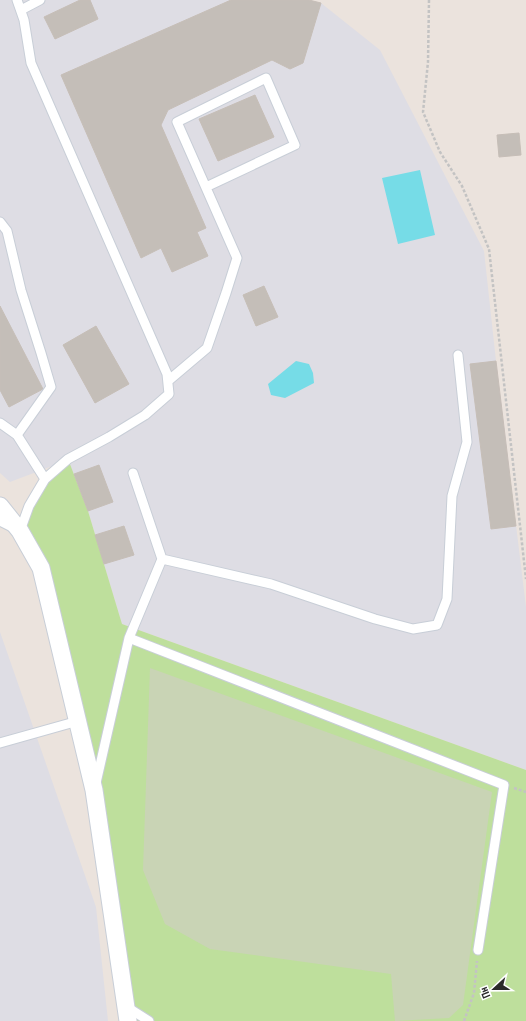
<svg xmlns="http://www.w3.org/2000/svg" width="526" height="1021" font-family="'PT Sans Narrow',sans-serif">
	<rect width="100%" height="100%" fill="#ebe3dd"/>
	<!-- industrial -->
	<path fill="#dedde4" d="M0,0H309L321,3L380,50L484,251L496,361L526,607V770L122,624L88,511L68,460L10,482L0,473Z
		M0,632L96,907L108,1021H0Z"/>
	<!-- green -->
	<path fill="#bedf9c" d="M68,459L88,511L122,624L526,770V1021H128L94,790L41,568L20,531L45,479Z"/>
	<!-- cemetery -->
	<path fill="#c9d4b5" d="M150,668L492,792L463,1005L449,1018L395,1021L391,974L210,949L165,924L143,870Z"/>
	<!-- water -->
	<path fill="#76dce7" d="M420,170L435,235L398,244L382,178Z
		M296,361L309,364L313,373L314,383L285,398L271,395L268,384Z"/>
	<!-- building -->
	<path fill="#c4beb8" stroke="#c6beb7" d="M80,0H90L98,19L55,39L44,17Z
		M231,0H309L321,3L303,63L290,69L272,60L168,110L161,125L206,228L197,232L208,256L172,272L161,248L141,258L61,75Z
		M255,95L274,137L218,161L199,119Z
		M519,133L521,155L499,157L497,135Z
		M264,286L278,317L256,326L243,295Z
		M0,306L43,389L9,407L0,390Z
		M96,326L129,384L95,403L63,345Z
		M496,361L516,526L491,529L470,364Z
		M99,465L113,502L88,511L74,474Z
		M124,526L134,555L104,564L95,535Z"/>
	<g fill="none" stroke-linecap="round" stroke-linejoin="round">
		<defs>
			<path id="lane" d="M21,10L40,0
				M0,222L7,231L21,290L41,353L51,387L17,435
				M168,381L207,348L226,293L237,258L177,122L266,78L295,145L206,187
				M0,423L17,435L45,479
				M133,473L162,559
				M0,521L20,531L29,506L45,479L68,459L109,437L145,415L169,394L167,374L31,63L24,20L17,0
				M129,638L162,559L271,584L375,619L413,629L437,625L447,599L452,496L467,442L458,355
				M0,743L78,721
				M96,783L129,638L504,785L478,950
				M127,1007L149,1021"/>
			<path id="street" d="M0,506L20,531L41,568L94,790L128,1021"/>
		</defs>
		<!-- lane casing -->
		<use href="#lane" stroke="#c8ced7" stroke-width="11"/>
		<!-- street casing -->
		<use href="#street" stroke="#c8ced7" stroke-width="19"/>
		<!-- path -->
		<path stroke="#c3c3c3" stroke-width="2.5" stroke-dasharray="3 2" stroke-linecap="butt" d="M429,0L428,62L423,112L440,152L462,186L489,249L526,579
			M514,788L526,792
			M464,1021L474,993L477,961"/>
		<!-- lane -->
		<use href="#lane" stroke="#fff" stroke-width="9"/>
		<!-- street -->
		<use href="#street" stroke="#fff" stroke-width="17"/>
	</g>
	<!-- north arrow -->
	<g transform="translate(494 989) rotate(248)" stroke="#ffffff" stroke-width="3" paint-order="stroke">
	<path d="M0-3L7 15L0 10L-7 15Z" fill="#2a2a2a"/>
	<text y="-6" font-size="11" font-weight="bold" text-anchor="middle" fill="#2a2a2a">Пн</text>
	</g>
</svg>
